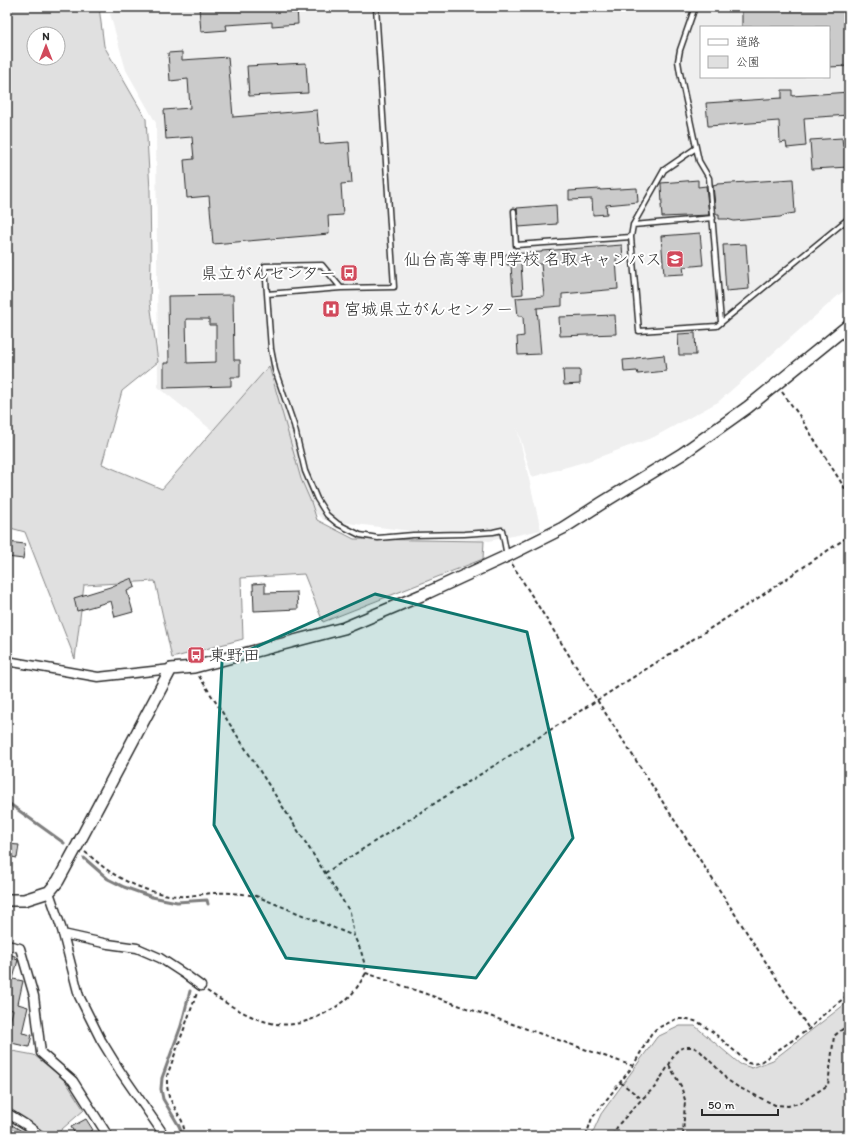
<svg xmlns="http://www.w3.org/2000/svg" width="856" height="1143" font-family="Itim,'Klee One',sans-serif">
	<rect width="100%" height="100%" fill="#fff"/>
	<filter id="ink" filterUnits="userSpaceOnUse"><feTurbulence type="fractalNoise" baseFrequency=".025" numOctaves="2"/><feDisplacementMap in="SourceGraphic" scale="8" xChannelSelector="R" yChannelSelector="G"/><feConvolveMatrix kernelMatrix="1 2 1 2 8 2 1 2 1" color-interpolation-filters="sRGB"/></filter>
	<g filter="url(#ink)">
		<!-- built -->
		<path fill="#efefef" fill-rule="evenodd" d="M127,7H849V286L718,402L654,437L591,460L532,477L517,428L541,530L489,541L324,520L158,387L156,123L126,70L110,14ZM701,27H829V77H701Z"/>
		<!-- green -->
		<path fill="#e0e0e0" stroke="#868686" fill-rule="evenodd" d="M7,7H99L104,46L146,119L150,191L151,258L150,302L158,362L122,391L102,464L162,489L269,366L301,479L311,502L317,520L354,539L484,541L483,559L323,622L304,574L241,578L243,639L172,658L155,581L84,585L75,659L25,532L7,527ZM34,34H58V58H34Z
			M849,1001V1136H591L601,1114L657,1037L680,1026H695L740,1064L752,1068L773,1060Z
			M7,1050L34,1055L64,1079L84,1110L54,1136H47L38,1127L7,1107Z"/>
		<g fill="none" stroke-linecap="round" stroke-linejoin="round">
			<!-- stream -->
			<path stroke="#7e7e7e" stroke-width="3" d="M7,802L64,843
				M84,858L108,879L124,887L152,897L177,902L207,900L208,904
				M183,1136L179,1126L163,1099L161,1089L162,1078L181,1026L190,991"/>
		</g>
		<!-- building -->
		<path fill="#cbcbcb" stroke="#2b2b2b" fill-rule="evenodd" d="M199,7H297L298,24L272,26V22L226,25L227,30L201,32Z
			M742,7H849V66L829,67V27H742Z
			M182,52V60L228,57L233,117L317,110L320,144L349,142L352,183L341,184L343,215L328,216L329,234L213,244L209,196L187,198L184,160L194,159L192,137L166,139L164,110L190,108L188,79L170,81L168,53Z
			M306,63L308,93L249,96L247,66Z
			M782,90H792V96L849,92V115L804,118L806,146L787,148L786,142L780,143L779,121L708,126L706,103L782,98Z
			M842,138L843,147H849V167L812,169L810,140Z
			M793,179L795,213L788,214L780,217L734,221L727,219H719V214H716L713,186L717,185V184Z
			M698,180V187L706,186L709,215L662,217L661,205H662L661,183Z
			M637,188L638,202L606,205L607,214L593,215L592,199L569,200V191L600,189V190Z
			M556,205L557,224L519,227L517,208Z
			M700,233L703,265L683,267L684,274L664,275L661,236Z
			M746,244L749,289L726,291L723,245Z
			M622,245L623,259H616L618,289L562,294V306L537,308L541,354L518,355L517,337L524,336L523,316H518L516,298L544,296L541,264H521L523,294L513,295L511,265H507L506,254L542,252V251Z
			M233,295L234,360H240V377H231V386L164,388V363H169L168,296ZM186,319H209V325H216V362L187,363Z
			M615,315L616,334L560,336L559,317Z
			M695,333L696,355H679L678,334Z
			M664,355L666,371L638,374L637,371L624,372L623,360L636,359V358Z
			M563,370H580V384L564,385Z
			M7,542L25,544L23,559L7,557Z
			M132,578L135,587L127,591L133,612L115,617L111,601L77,611L74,598L110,587Z
			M265,583V593L297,592L298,609L254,611L253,584Z
			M7,844L19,845L17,858L7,856Z
			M7,954L15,956V959L18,960L13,979L23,981L18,1004L28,1007L22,1033L32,1035L29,1047L7,1042V1027H9L13,1010L7,1009Z
			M86,1119L93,1130L83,1136H76L71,1127Z
			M7,1122L30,1136H7Z"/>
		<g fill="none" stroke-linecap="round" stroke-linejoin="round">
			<defs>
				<path id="lane" d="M376,7L394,287L341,288L322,265L265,266L271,349L275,370L294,425L305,471L317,499L327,515L338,524L360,535L378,538L413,535L464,534L493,532L502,530L507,556
					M695,7L680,50L678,61L680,73L699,161L709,178L721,322
					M514,211L516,245L631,237L639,331L717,326L849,218
					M633,225L713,218
					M631,237L633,225L664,170L696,148
					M267,294L341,288"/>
				<path id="street" d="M7,661L98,677L171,669
					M49,892L62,930L79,996L101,1040L120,1071L160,1129L164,1136
					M63,934L108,944L137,948L160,958L186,975L201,986
					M7,945L20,948L34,996L41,1053L73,1081L108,1136
					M7,1113L28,1126L41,1136"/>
				<path id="secondary" d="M7,900H24L49,892L58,881L77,846L171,669L194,667L344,628L429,592L507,556L563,528L602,503L682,454L748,407L849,325"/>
			</defs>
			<!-- lane casing -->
			<use href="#lane" stroke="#2b2b2b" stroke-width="7"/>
			<!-- street casing -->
			<use href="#street" stroke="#2b2b2b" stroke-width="11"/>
			<!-- secondary casing -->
			<use href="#secondary" stroke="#2b2b2b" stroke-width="14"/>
			<!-- path -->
			<path stroke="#2b2b2b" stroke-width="2" stroke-dasharray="4 3" stroke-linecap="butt" d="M782,392L799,415L849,495
				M512,564L597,700L809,1029
				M199,676L350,912L354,936L361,951L364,962L366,973L633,1066
				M85,852C93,858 100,865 109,871C128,884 153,894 177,896C190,897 204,893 217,893C230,892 243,894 256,896L354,936
				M325,873L758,598L849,536
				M207,991C216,997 224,1002 233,1007C267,1026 290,1032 325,1013C348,1001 353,995 366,973
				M669,1065L681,1086L685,1100L683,1136
				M620,1082L642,1099
				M186,1136L182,1121L169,1097L167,1086V1076L197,993
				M586,1136L592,1118L633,1066L651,1034L656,1029L676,1019H688L698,1022L713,1032L748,1063L752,1064L759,1063L809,1029L823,1015L849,994
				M612,1136L619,1124L642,1099L655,1087L669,1065L675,1053L679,1049L685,1047H693L700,1051L722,1073L726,1079L738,1087L775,1105L788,1106L802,1102L828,1085L834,1036L849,1024"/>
			<!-- lane -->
			<use href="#lane" stroke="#fff" stroke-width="4"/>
			<!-- street -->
			<use href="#street" stroke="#fff" stroke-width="8"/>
			<!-- secondary -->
			<use href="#secondary" stroke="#fff" stroke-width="11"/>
		</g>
	</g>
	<!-- marked area -->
	<path fill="#0f766e" fill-opacity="0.2" stroke="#0f766e" stroke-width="3" stroke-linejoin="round" d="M375,594L527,632L573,838L476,978L286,958L214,825L222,662Z"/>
	<!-- icons -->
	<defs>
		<symbol id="university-square" viewBox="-11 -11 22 22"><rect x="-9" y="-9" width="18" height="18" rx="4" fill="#d1495b" stroke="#fff"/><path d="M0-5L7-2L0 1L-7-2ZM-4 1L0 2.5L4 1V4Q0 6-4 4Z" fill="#fff"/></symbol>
		<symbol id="bus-square" viewBox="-11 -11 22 22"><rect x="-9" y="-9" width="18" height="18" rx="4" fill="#d1495b" stroke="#fff"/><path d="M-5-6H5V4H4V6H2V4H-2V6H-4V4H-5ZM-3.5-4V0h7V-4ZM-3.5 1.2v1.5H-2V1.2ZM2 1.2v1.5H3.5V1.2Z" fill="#fff"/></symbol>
		<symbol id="hospital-square" viewBox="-11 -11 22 22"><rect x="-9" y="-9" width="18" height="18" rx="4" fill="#d1495b" stroke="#fff"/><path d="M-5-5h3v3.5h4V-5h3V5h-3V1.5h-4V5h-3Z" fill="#fff"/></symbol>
	</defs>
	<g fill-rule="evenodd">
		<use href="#university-square" x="665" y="249" width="20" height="20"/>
		<use href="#bus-square" x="339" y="263" width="20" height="20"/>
		<use href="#hospital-square" x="321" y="299" width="20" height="20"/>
		<use href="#bus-square" x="186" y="645" width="20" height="20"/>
	</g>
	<g text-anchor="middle" stroke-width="4" stroke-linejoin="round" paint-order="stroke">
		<!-- poi labels -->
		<g font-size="17" fill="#2b2b2b" stroke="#fff" text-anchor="end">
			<text x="662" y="265">仙台高等専門学校 名取キャンパス</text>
			<text x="336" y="279">県立がんセンター</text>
			<text x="344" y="315" text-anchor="start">宮城県立がんセンター</text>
			<text x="209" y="661" text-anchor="start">東野田</text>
		</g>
	</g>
	<!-- margin -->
	<rect width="856" height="1143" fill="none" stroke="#fff" stroke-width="24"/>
	<rect x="12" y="12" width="832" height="1119" fill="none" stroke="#2b2b2b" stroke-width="1.5" filter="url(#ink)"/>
	<!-- legend -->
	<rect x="700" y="26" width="130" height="52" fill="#ffffff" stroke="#aaaaaa"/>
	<rect x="708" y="39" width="20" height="6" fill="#ffffff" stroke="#aaaaaa"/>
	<text x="736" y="46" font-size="12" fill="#2b2b2b">道路</text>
	<rect x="708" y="56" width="20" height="12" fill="#e0e0e0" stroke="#aaaaaa"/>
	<text x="736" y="66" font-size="12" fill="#2b2b2b">公園</text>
	<!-- north arrow -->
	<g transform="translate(46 46)"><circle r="19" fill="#ffffff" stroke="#aaaaaa"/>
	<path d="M0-3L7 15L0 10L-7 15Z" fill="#d1495b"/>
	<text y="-6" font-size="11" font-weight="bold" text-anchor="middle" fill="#2b2b2b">N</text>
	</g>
	<!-- scale -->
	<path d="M702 1109v6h76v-6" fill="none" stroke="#2b2b2b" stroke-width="2"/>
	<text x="708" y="1109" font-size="12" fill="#2b2b2b" stroke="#ffffff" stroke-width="3" paint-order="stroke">50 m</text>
</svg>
